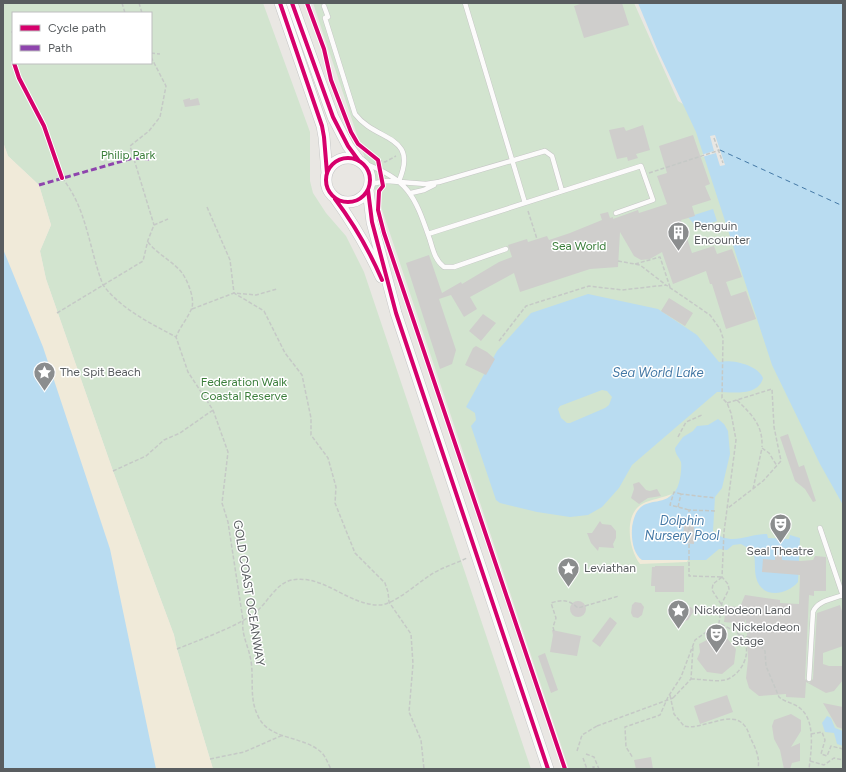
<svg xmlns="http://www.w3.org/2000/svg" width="846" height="772" font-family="Figtree,sans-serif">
	<rect width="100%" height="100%" fill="#e9e7e3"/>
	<!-- green -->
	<path fill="#d2e4cf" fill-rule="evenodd" d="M3,3H263L310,132V181L313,193L326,213L346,236L364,272L531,769H213L177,649L174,635L113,471L46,279L40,251L51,225L39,185L8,156L3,142ZM13,13H151V63H13Z
		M313,3H634L678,101L725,129L843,490V769H569Z"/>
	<!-- sand -->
	<path fill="#f0ead9" d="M3,142L8,156L39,185L51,225L40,251L46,279L113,471L174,635L177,649L213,769H100L3,543Z
		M672,494C655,514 642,489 632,528L647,560H688L687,562L640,564C629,550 623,515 642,504C651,499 663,498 672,494Z"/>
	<!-- water -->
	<path fill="#b9dcf1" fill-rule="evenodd" d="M638,3H843V505L820,464L772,365L696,132L657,49Z
		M713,209L717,221L697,228L688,217Z
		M3,249L43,347L110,549L156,769H3Z
		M588,294L658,309L697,335L719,362C732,359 758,365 763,378C758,397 732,392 717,392L632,465L619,488L602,507L588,515L570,517L537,512L500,503L496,500L471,426L476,420L475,413L466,407L497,351L531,313ZM602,390L607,391L612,397L609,405L605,408L570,423H567L561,418L558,409L560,406Z
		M718,419L724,424L728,431L730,454L722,488L715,497L713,531C730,547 748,534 767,534L768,538L789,539L790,535L800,538L798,582C786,596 761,599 756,577C754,568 756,560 753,551L741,544L733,545L727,550L719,549L706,560H642C629,551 629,520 639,509C648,498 666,506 676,490C680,484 682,469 681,462C679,457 675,454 675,448L683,437L693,431L697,426L708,425Z
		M827,716L831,718L835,728L843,731V746L837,744L834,733L825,732L822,723Z"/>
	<!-- pier -->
	<path fill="#e9e7e3" d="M715,135L725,165L720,166L716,153L702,157L701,155L714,151L710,136Z"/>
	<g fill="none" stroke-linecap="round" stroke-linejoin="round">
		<!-- ferry -->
		<path stroke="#4479a6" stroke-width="1" stroke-dasharray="5 4" stroke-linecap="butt" d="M720,150L843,206"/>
	</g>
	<!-- building -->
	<path fill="#cfcecc" d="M583,3H622L629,25L584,38L574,6Z
		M190,98V100L198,98L200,105L185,107L183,100Z
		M643,125L650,150L636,154L638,158L628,161L627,157L617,159L609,130L624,127L626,131Z
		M693,135L710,184L705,186L711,200L692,206L695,216L681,220L692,253L714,246L717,254L732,249L742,277L726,282L731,296L746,291L756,319L726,329L712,284H710L706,271L673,284L662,252L650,259L641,260L634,256L620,232L618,267L590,269L520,292L514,273L470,297L477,309L464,317L451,295L439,299L456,350L452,364L440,369L406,263L429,255L442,293L461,282L462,284L499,262L512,257L508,245L527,239L528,242L547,236L549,240L570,233L602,220L600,214L608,212L610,218L613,217V219L638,210L639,213L667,204L657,176L667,173L659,146Z
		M669,298L693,313L685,326L661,311Z
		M483,314L496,323L481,341L469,331Z
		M476,346L487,352L495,359L486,375L465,365L473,348Z
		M788,434L799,467L804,465L816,501L813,502L805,489L795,481L780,437Z
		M639,482L646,490L650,491L657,489L661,496L648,498L639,504L631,498L634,489L633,484Z
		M600,521L602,524L611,525L616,531V538L613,544L614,548L599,547L598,551L591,543L587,533H592Z
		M684,522H694V544L683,543Z
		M775,555H782V560L801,561L813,560L815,556L826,557V591H814V596L809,595L805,679L809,683L813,679L817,613L840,605L843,614V646L823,653V664L829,666H843V680L834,691L826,693L806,682L805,698L786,697V694L759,696L749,688L746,678L748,660L747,633L775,628V626L746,624V619L744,624L724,622L726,606L740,607L745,595L780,600V603L799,604L800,575L762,572L763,559L775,560Z
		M655,566H684V592H655V586H651L652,567H655Z
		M570 609a8 8 0 1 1 16 0a8 8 0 1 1-16 0Z
		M635,602L641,603L644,607L642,615L638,618L633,617L631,613L632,605Z
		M688,607H691L694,611L688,620L685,621L681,618Z
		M610,617L617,623L600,647L592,641Z
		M552,630L581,636L577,656L550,652L553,635Z
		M712,634L719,637H726L736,649L734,664L722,674L707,672L697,659L700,652L699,644L707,640Z
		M545,653L558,690L551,693L538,656Z
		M727,695L733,712L700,724L694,706Z
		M823,703L843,707V729L837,727Z
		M791,714L801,720V731L791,747L800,743V761L792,763L790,769H784L780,750L774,739L772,726L774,720Z
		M651,757L653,769H636L634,760Z"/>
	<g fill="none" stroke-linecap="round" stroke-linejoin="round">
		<defs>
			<path id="service" d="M465,3L525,203
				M324,6L328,17L325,18L355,114C376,142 419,134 399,181
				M361,162C409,180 414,194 430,240C433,250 435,260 444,267H454L506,249
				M370,184L387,181L426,184L439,182L545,151L552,156L562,191
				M411,193L424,190L434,185
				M428,234L641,166L653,200L616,213
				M820,528L843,596
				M809,679L813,612C817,601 832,599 843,595"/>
			<path id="tertiary" d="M280,3L322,126L324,137L327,173
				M292,3L333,117L348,146L359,161
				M326 180a22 22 0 1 1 44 0a22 22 0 1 1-44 0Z
				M368,190L372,222L396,313L548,769
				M335,198C353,223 368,249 381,277"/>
		</defs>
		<!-- service casing -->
		<use href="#service" stroke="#c5c6c5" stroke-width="5.5"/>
		<!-- tertiary casing -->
		<use href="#tertiary" stroke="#c5c6c5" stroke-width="12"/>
		<!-- path -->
		<path stroke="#c5c9c6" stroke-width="1.5" stroke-dasharray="4 2" stroke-linecap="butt" d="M122,3L125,13
			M139,3L142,13
			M307,3L324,49L331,79
			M11,32H13
			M151,53L160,54
			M151,57L166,86L160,117L149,131L130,146L154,225
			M337,96L346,118
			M714,138L723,163
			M363,149L378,162
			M378,160L385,162L396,156
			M649,173L720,150
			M62,178C87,208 89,249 103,285C121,309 150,323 176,337L188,372L213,410L228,452L222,503L228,522L243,620C241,635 249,647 251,661C254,680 249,698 258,716C269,741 304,735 322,753C326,757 328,764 331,769
			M207,207L230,260L234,293L264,311L285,353L302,375L311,418V435L328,458L336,487L335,503L355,553L385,583L388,592L389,602L411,634L413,664L409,712L421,740L424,769
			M528,211L537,239
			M148,242C157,254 175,263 182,273C188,281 196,301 191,310C187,319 180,327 176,337
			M392,255L565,769
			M618,261L640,265L666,285
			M635,264L660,257L670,287
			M192,309L234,293L256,295L277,289
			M57,313L143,261L148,240L154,225L168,219
			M499,341L526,306L589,286L622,290L666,285L710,315L720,329L723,338L722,398L727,403L731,413L736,440L724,532L722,577L728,584L729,589L722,603L719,623L695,640L681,677L668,697L660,715L625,727L626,747L633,758
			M737,400C752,415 763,425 762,447
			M727,403L772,389L774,427L781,461L763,481L728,508
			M678,437L686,422L702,415
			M113,471L146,456L164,440L180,433L213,410
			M753,489L762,448L769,453L777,466
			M681,494L674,492L670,505L689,510
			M678,507L681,494L715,498
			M715,511L689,510V576L722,577
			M721,604L712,590L713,584L722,577
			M554,631L553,627L556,618L551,603C563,599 569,600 578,608L619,596
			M740,635L755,639L765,651L766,666L779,697C786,703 795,703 801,709C816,722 811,752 809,769
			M177,649C199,640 239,626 256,612C268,602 276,583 292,580C324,574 349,606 380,605C393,605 418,583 429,576C440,568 455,564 467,558
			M691,679C702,679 715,682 725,680C740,676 752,655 744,640C739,632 728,628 719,623
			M670,695L674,714L684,726C701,731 731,709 744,725C748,729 749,735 751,739C756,749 760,758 758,769
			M673,698L691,679L693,647
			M811,734L822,732L825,740L821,754L827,756L831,746L843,749
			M577,751L582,735L597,726
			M586,754L594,757L599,769
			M583,758L587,769
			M210,759L244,752L283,735
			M810,761L824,765L834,758L843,760
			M594,769L593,767H595L596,769
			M835,769H843"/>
		<!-- service -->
		<use href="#service" stroke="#fcfbfb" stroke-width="4.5"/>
		<!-- tertiary -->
		<use href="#tertiary" stroke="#fcfbfb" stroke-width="11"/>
		<!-- path-bridge -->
		<path stroke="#c5c9c6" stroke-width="1.5" stroke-dasharray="4 2" stroke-linecap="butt" d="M597,726L673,698"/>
		<!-- quiet -->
		<path stroke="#8e44ad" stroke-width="3" stroke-dasharray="6 3" stroke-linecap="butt" d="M39,185L133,158L150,159"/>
		<defs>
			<path id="cycleway" d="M280,3L322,126L324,137L327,173
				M292,3L333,117L348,146L359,161
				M307,3L324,49L331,80L351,132L358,144L378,160L383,186L379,191L378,210L384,233L565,769
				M14,63L19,78L44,126L62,178
				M326 180a22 22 0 1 1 44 0a22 22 0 1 1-44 0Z
				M368,190L372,222L396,313L548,769
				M335,199C354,224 369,250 382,280"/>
		</defs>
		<!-- cycleway casing -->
		<use href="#cycleway" stroke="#fff" stroke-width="6"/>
		<!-- cycleway -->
		<use href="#cycleway" stroke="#d6006c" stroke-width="4"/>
	</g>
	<!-- icons -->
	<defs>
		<symbol id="building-pin" viewBox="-11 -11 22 30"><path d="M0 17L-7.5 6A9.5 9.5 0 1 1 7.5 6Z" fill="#8b8d8e" stroke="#fff"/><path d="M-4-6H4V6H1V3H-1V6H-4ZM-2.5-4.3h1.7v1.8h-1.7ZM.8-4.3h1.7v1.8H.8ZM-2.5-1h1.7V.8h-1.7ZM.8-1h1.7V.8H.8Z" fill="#fff"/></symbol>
		<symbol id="sight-pin" viewBox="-11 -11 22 30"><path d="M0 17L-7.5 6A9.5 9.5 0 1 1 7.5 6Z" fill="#8b8d8e" stroke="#fff"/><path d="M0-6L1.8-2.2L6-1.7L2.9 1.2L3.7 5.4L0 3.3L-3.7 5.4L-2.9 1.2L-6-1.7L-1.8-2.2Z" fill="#fff"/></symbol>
		<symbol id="theatre-pin" viewBox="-11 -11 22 30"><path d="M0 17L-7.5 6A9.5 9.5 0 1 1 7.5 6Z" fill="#8b8d8e" stroke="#fff"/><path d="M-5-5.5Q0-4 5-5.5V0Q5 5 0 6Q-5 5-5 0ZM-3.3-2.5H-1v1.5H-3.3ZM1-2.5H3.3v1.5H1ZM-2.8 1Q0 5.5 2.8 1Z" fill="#fff"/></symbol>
	</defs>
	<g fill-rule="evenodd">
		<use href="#building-pin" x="666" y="220" width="25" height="34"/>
		<use href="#sight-pin" x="32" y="360" width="25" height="34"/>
		<use href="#theatre-pin" x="768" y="512" width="25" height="34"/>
		<use href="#sight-pin" x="556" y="556" width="25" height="34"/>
		<use href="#sight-pin" x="666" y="598" width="25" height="34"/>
		<use href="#theatre-pin" x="704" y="622" width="25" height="34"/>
	</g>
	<g text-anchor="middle" stroke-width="3" stroke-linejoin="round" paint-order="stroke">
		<!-- park labels -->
		<g font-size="12" fill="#3b7e3b" stroke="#fff">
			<text x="128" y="159">Philip Park</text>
			<text x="579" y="250">Sea World</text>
			<text x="244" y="386">Federation Walk<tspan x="244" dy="14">Coastal Reserve</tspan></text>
		</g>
		<!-- poi labels -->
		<g font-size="12" fill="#595d60" stroke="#fff" text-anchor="start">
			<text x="694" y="230">Penguin<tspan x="694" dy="14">Encounter</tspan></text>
			<text x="60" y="376">The Spit Beach</text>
			<text x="780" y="555" text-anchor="middle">Seal Theatre</text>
			<text x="584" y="572">Leviathan</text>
			<text x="694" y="614">Nickelodeon Land</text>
			<text x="732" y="631">Nickelodeon<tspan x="732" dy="14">Stage</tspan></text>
		</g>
		<!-- street labels -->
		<g font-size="12" fill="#595d60" stroke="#fff">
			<text transform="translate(249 593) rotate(81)" y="4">GOLD COAST OCEANWAY</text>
		</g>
		<!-- water labels -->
		<g font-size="13" font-style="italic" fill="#4479a6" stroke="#fff">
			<text x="658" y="377">Sea World Lake</text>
			<text x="682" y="525">Dolphin<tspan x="682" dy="15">Nursery Pool</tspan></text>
		</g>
	</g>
	<!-- border -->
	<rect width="846" height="772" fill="none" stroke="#595d60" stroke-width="8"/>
	<!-- legend -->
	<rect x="12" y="12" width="140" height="52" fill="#ffffff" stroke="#bdbebf"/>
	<rect x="20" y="25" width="20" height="6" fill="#d6006c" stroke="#bdbebf"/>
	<text x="48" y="32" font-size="12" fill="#595d60">Cycle path</text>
	<rect x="20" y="45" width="20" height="6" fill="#8e44ad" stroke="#bdbebf"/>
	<text x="48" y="52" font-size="12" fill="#595d60">Path</text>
</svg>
